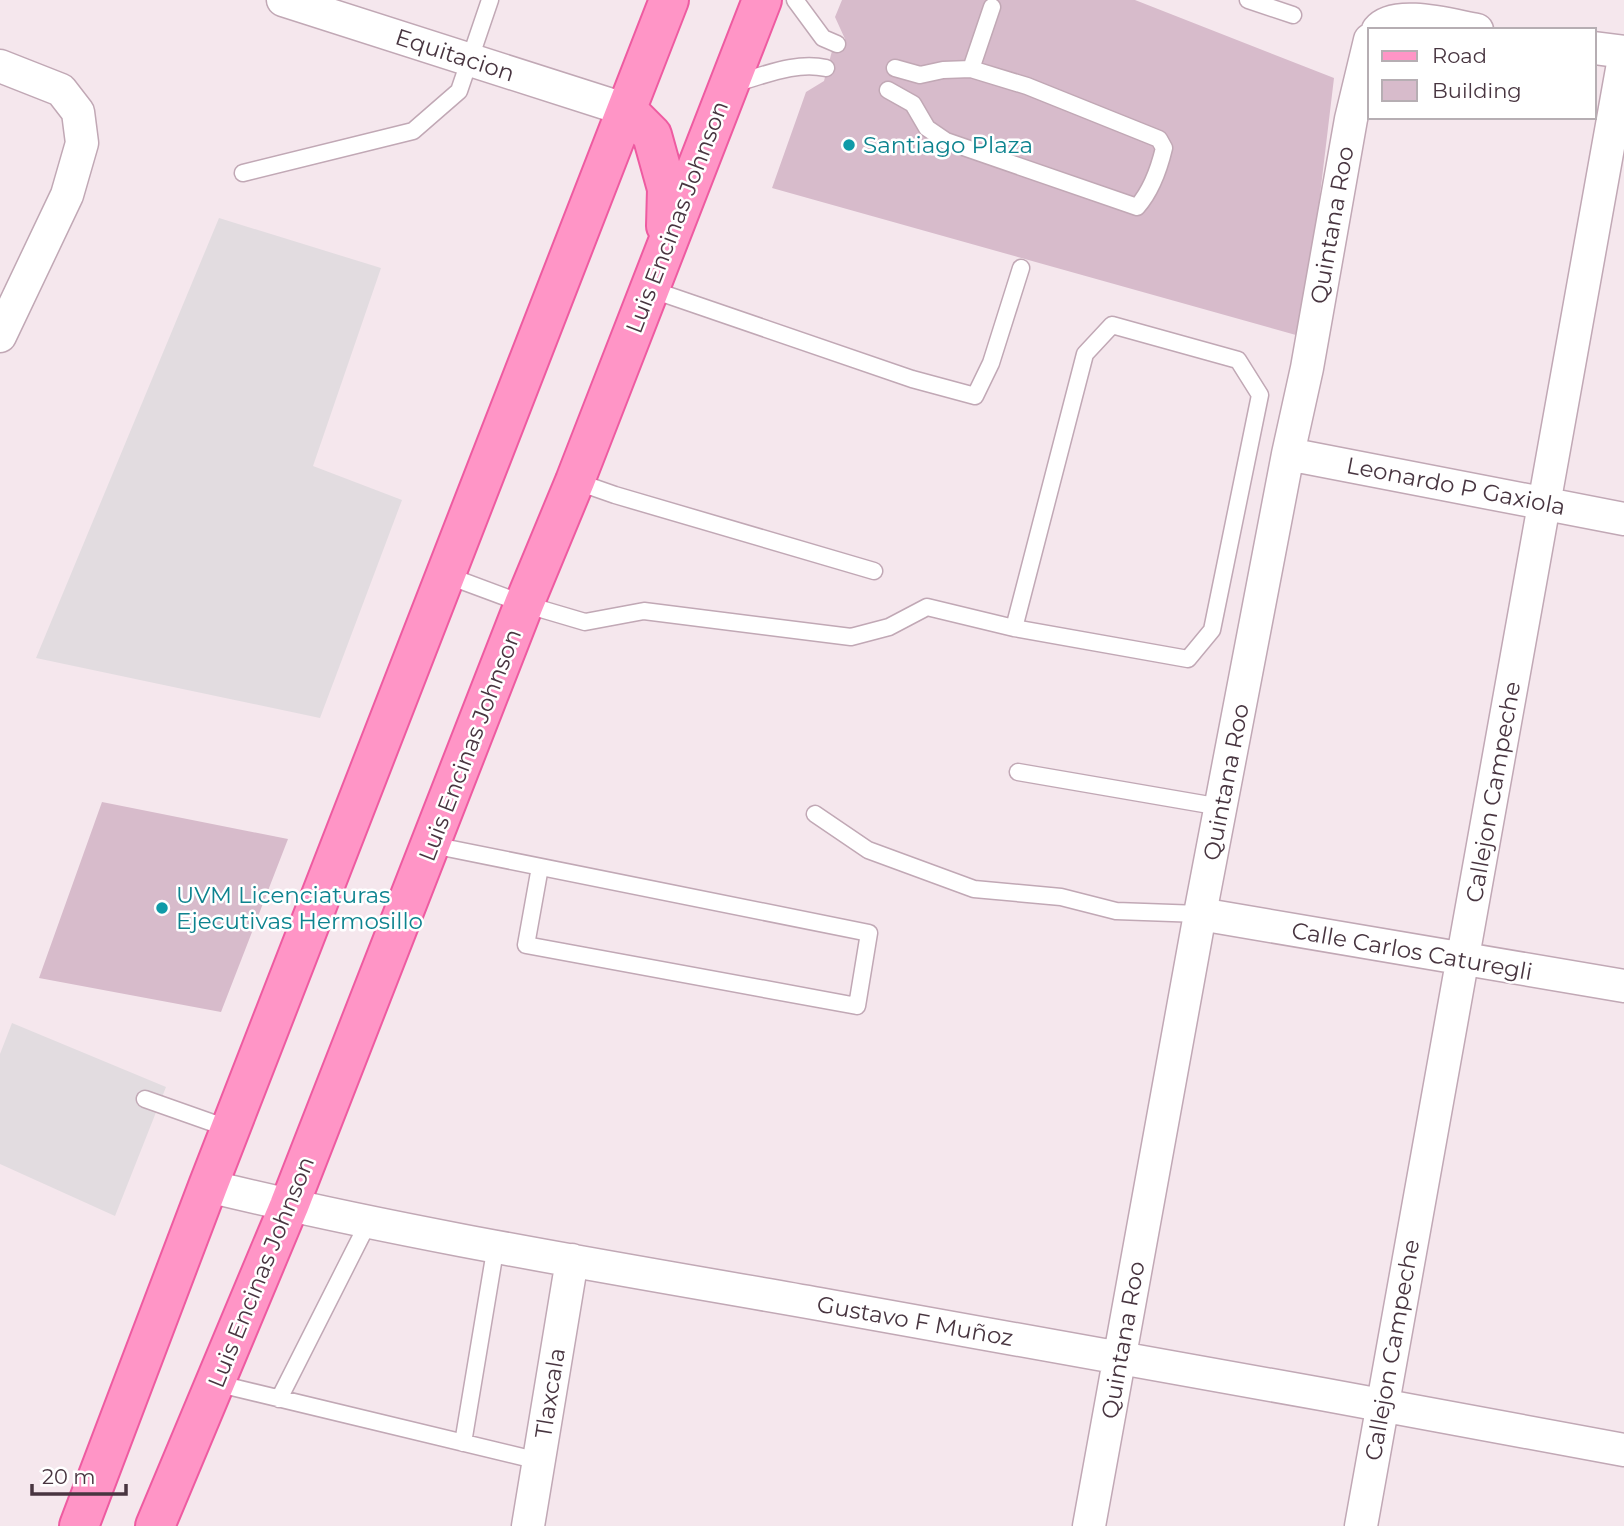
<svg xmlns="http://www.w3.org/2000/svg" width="1624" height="1526" font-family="Montserrat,sans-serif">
	<rect width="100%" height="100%" fill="#f5e7ed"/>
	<!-- parking -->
	<path fill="#e2dce0" d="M219,218L381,268L313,466L402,500L320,718L36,658Z
		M12,1023L166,1087L115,1216L0,1164V1054Z"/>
	<!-- building -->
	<path fill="#d7bbcb" d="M842,0H1135L1334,78L1303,337L772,188L806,92L824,81L832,51L837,44L845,39L835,17Z
		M102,802L288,839L221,1012L39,978Z"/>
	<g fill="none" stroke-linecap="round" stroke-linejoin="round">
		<defs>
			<path id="lane" d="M795,0L823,38L837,44
				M1248,0L1293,15
				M971,69L992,7
				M733,84C763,76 795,61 826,68
				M888,90L913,104L927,128L946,141L1137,207C1152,190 1159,169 1164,148L1159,139L1027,86L971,69L943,70L920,75L895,68
				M243,173L413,131L459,91L490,0
				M650,289L912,379L975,396L991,363L1021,268
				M575,481L615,495L874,571
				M446,575L524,604L585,622L644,611L851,637L889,627L927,607L1014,628L1188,659L1212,630L1260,395L1238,360L1112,325L1085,354L1014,628
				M1018,772L1221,807
				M815,814L868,850L974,889L1061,897L1116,911L1200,914
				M432,845L869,933L857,1006L526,945L540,867
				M145,1099L230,1129
				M215,1383L539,1461
				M279,1399L369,1221
				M463,1443L496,1245"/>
			<path id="street" d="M283,0L627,110
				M1378,30C1395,9 1453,26 1477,30
				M1594,48L1624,52
				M0,66L61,90L78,112L82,143L67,195L0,336
				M1288,454L1624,519
				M1200,914L1624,986
				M208,1186C409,1235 615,1268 819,1304C1087,1351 1356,1400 1624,1450
				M528,1526L572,1260
				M1089,1526L1200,914L1288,454L1307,368L1351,119L1370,40
				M1361,1526L1624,58"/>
			<path id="primary" d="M627,110L652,135L667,189L666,226
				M79,1526L208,1186L669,0
				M155,1526L289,1206L524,604L575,481L762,0"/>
		</defs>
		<!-- lane casing -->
		<use href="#lane" stroke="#c1a8b5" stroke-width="19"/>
		<!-- street casing -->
		<use href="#street" stroke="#c1a8b5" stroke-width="35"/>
		<!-- primary casing -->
		<use href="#primary" stroke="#ee5ba1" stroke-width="42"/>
		<!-- lane -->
		<use href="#lane" stroke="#fff" stroke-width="16"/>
		<!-- street -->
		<use href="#street" stroke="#fff" stroke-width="32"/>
		<!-- primary -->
		<use href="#primary" stroke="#ff95c6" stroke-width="38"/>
	</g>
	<!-- markers -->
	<g fill="#0f9aa8" stroke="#fff" stroke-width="2.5">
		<circle cx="849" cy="145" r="7"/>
		<circle cx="162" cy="908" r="7"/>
	</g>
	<g text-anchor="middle" stroke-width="5" stroke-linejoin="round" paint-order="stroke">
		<!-- street labels -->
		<g font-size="23" fill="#483540" stroke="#fff">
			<text transform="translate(455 55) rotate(18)" y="8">Equitacion</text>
			<text transform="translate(677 217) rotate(-69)" y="8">Luis Encinas Johnson</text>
			<text transform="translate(1332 225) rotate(-80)" y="8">Quintana Roo</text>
			<text transform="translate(1456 486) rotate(11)" y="8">Leonardo P Gaxiola</text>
			<text transform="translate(470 745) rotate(-69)" y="8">Luis Encinas Johnson</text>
			<text transform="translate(1226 782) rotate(-79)" y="8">Quintana Roo</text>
			<text transform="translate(1493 792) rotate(-80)" y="8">Callejon Campeche</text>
			<text transform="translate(1412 951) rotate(10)" y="8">Calle Carlos Caturegli</text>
			<text transform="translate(261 1272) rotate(-68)" y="8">Luis Encinas Johnson</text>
			<text transform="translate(915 1321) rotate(10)" y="8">Gustavo F Muñoz</text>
			<text transform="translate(1123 1340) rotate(-80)" y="8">Quintana Roo</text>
			<text transform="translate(1392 1350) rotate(-80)" y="8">Callejon Campeche</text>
			<text transform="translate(550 1393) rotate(-81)" y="8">Tlaxcala</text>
		</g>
		<!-- culture labels -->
		<g font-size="23" fill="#0d838f" stroke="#fff" text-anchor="start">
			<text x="863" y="153">Santiago Plaza</text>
			<text x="176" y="903">UVM Licenciaturas<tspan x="176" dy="26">Ejecutivas Hermosillo</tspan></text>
		</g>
	</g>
	<!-- legend -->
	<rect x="1368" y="28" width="228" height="91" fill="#ffffff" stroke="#b6aeb3" stroke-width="2"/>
	<rect x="1382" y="51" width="35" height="10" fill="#ff95c6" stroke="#b6aeb3" stroke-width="2"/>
	<text x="1432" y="63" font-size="21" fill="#483540">Road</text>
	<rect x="1382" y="80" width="35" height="21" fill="#d7bbcb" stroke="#b6aeb3" stroke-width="2"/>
	<text x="1432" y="98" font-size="21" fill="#483540">Building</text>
	<!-- scale -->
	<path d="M32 1484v10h94v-10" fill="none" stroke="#483540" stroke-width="3.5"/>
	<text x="42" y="1484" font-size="21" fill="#483540" stroke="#ffffff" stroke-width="5" paint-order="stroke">20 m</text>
</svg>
